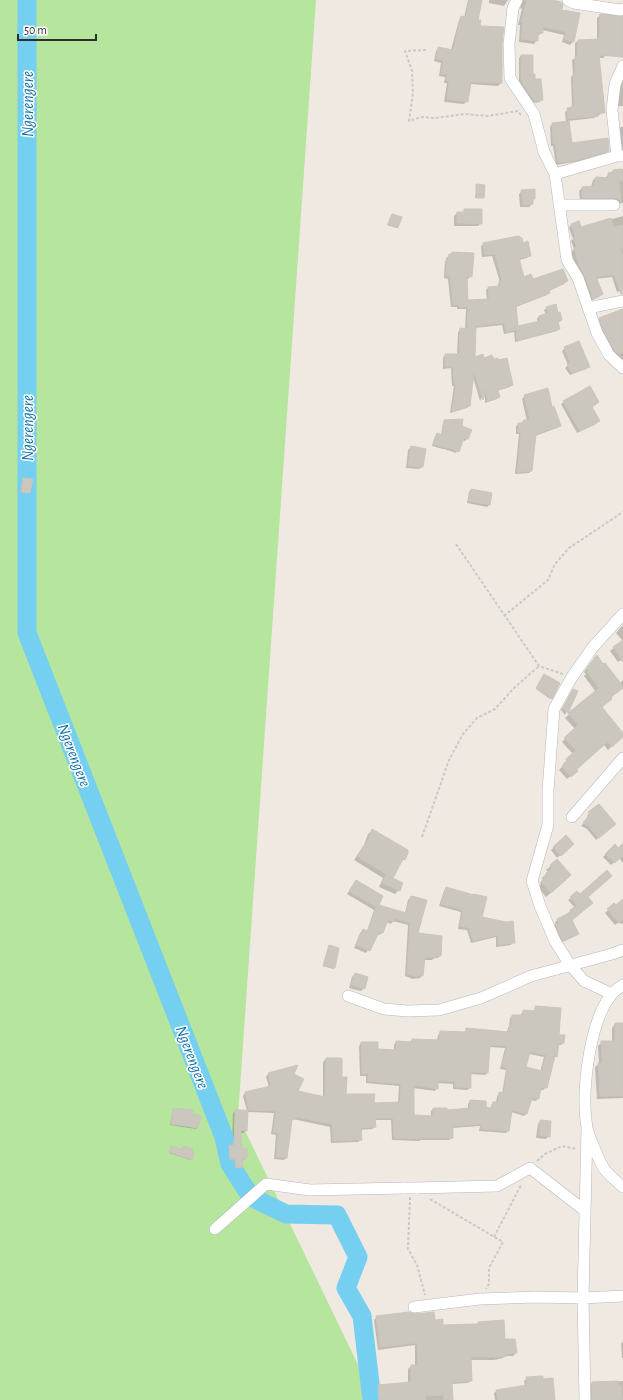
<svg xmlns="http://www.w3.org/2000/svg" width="623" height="1400" font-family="'Alegreya Sans',sans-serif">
	<rect width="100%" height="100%" fill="#efe9e1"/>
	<!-- green -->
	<path fill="#b6e59e" d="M0,0H316L238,1116L375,1400H0Z"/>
	<!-- shadow -->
	<path fill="#0003" fill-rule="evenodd" d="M468,0H481L477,20L501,83L498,86L470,84L467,101L464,104L444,102L447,83H444L445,77L439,76L441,63L434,61L436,51L439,48L451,50L459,20L461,17L464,18Z
		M489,0H508L504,6L489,3Z
		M520,0H547L560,11L579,14L573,42L570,45L562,42L564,35L542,30V33L537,36V40L534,44L519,42L520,25H518L522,9L520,8L521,4Z
		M600,15L623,18V56H605L603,58H598L604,112L594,118L568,121L572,144L608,151L606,153L579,161L556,165L553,146H551L550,127L552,124L566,122L565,112L572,107L571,77L573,75L572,60L575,58V43L578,41L597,40V18Z
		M521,56L534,80L542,99L540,102L532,103L529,97H528L521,87L520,82H519V58Z
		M623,81V106H617L619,90Z
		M621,127H623V151H621L618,130Z
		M623,169V203L617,204L580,200L579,191L582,188L591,187L593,180L596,178H606V177L613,171Z
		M477,185L483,197L482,198H475Z
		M522,191L534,199L532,201V204L529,207H520L519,194Z
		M465,210L481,223L478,226H454V216L457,213H462Z
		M392,215L397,227L396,228L387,225Z
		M623,216V290L617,292L612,277L595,279L602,294L599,297L590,301L577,269L571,252L574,249L571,241L573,239L569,228L571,225L580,228Z
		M484,244H522L530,255L527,258L519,260L523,278L533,280L566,281L564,284L549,291V293L547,295L516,307L518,327L538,323L537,319L539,316L546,315L544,310L547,308L557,314L561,320L558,323L559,329L557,331L515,342L514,332L504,334L502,325L475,328L474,358L483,359L512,384L510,387L497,391L499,397L497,399L485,403V391L480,401L473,377L469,406L467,408L450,413L454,386H452L451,368L443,369V357L446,355H457L458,332L461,329L465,330L466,309H457V307H451L448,279L444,278L445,262L447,257L452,253L471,276L468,279H466L467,302L469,301L487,300L486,290L488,288L498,287V284L500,282L492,256L482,257L481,246Z
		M623,309V359L620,360L612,353L597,321L600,318Z
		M565,348L589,367L586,369L570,375L565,368L568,365L562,351Z
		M589,387L591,407L599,421L596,424L577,433L561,404Z
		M525,396L552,408L560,426L557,428L535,436L531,471L529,473L515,474L519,434H516V426L518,424L527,421L522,399Z
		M445,421L461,427L467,439L465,441L462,440L456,453L444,449H443L432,446L435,436L437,434L441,435L443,423Z
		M411,447L422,467L419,469L406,468L408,450Z
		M23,479L30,493L27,495L18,494L20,482Z
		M471,490L491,494L489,505L487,507L467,503L469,492Z
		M623,625V641L616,633Z
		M623,641V659L618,662L610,651Z
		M596,656L603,666L620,683L623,680V688L610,697L601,707L623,736L608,750L604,745L576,770L577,771L567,779L559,770L564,765L563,764L573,754L562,742L575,729L565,718L596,692L584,676L586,674L584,672Z
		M543,676L551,698L550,699L536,689Z
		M574,690L576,691L565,715L561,710Z
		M589,813L612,826L596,840L587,829L581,826L588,818L587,816Z
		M372,830L404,859L400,863L391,879L399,890L395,894L379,887L383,878L354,860L364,845L368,834Z
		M566,836L570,847L557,858L551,850Z
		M623,844V863L619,858L611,865L603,857L615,846L618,849Z
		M557,861L566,880L546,897L538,887L541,884L540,883L543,879L542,878L548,872L546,870Z
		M356,881L378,905L405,913L408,900L411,897L417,934L440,956L438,958H434L432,960H424L422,975L420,978L413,979L405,976L408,925L393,921L391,924L386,922L382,933L379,935H377L366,953L354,948L360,933L363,930L367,931L374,910L347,894Z
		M446,888L480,918L513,942L511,945L496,947V937L471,943L467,930L458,929L461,912L439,906L444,891Z
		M579,895L587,897L592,903L571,920L578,934L575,936L561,943L553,928L556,924L555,922L558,920L575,908L568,900L571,898Z
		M623,900V923L621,924L619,922L615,925L605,913L614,905L616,907Z
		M328,948L334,968L333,969L323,966Z
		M355,974L364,988L361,991L349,988L352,977Z
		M536,1007L563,1043L561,1045H557L556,1056L553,1059L546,1087L543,1090H540L538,1098L536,1101L531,1100L527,1113L524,1116L511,1112L508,1131L506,1133L479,1131L480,1126L452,1128V1138L449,1140H421L419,1141L392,1140L391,1120H374L375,1127L372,1129L360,1130V1140L358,1142L331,1143L330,1127L293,1119L291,1122L286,1158L284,1160L274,1159L276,1135L271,1134L274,1113L247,1112L246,1130L243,1133H240L241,1150L246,1158L242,1161V1167L239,1170H233V1161L228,1162L227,1149L232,1146L233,1113L236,1111H247L243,1096L245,1093L269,1087L266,1077L268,1074L297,1067L292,1075L297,1092L323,1098V1062L326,1059H341V1078L345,1095L373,1104L398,1103L399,1086L366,1083V1076H360L359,1046L361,1043L377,1050L394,1051V1045L396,1042L409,1043L412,1040L437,1041L438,1035L441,1032L464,1033L467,1029L507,1032L508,1028L509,1026L510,1018L512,1016H521V1014L524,1011L533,1012ZM489,1047L505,1048L500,1069L506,1070L502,1094L500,1093L497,1096L496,1103H493L490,1109L470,1101L468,1104V1109L447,1111L433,1109L431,1111V1117L413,1116V1088L435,1091L437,1088V1083L453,1084V1089L467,1090L470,1088V1074L485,1075L487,1073ZM529,1054L544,1057L540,1072L525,1068Z
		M615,1024H623V1098L597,1099L595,1067L599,1064L598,1046L602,1042H612V1028Z
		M173,1109L191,1115L197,1128L196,1129L170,1125Z
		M541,1121L549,1136L546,1139L536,1138L538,1124Z
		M170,1148L191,1152V1159L190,1160L169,1153Z
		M377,1317L434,1321L442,1326L477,1325L478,1323L505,1340L516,1353L513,1356H506L503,1358L494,1360H470L471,1380L468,1383L451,1384L452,1400H381V1397H376V1389L379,1386L408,1383V1369L411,1366H415V1345L378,1350L374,1320Z
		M623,1342V1358H622L621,1343Z
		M527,1378L543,1380L554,1400H495L494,1393L497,1391L525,1386L524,1381Z
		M623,1381V1400H590L589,1386L592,1383Z"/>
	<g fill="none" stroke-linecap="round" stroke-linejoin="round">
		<!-- river -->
		<path stroke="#75cff0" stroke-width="19" d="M27,0V633L224,1137L230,1164L251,1197L286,1214L337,1215L358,1257L346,1288L362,1316L372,1400"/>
	</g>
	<!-- building -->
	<path fill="#cbc7bf" stroke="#cbc5ba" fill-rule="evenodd" d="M469,0H482L478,20H481L480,26L504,27L502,43V83L471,82L468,102L447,99L449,81L446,80L447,74H441L443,60L436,59L438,47L453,50L461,16L466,17Z
		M527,0H552L561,2L563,4L562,10L580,13L574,42L564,39L566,32L543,27V33H538V41L521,39L523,22H521Z
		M600,14L623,16V57L599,55L605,113H597L598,116L568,119L567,108L572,107V105H574L573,73H575V56H577L578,40L599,39Z
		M521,55H533V74H535V79H541L543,100L534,101L531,95H530L523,85L522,80H521Z
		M569,121L572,143L608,138L609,151L582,159L558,163L555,144H553L552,123Z
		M622,169L623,181H619L621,200L614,198H582V187L594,186V182H595L596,177L608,178V173L613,172V170Z
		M476,184L485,185L484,198H476Z
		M535,189V199H533V204L523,205L521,190Z
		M464,209H482V224L457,223V212H464Z
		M392,214L402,217L398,228L388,224Z
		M611,218L613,227L622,225L623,230V248H620L623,257V294H621L614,275L596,277L603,294L593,299L585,276L579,266L574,248L577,247L573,237L575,236L571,224L579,221L581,227Z
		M518,236L522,238L523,243L528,241L531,256L519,258L524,277L531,274L533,279L563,269L568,281L549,290L550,293L516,306L518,326L540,321L539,316L548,313L546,307L556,304L558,313L560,312L562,320L558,322L560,329L517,341L516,330L506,332L504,323L483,325V326H476L475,357L483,354L484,358L492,355L494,359L498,358V360L507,358L513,385L498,390L500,397L487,401V388L483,400L474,372L470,406L452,412L456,384H454L453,367H445V354H459L460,328L467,329L468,307H459V305H453L450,276H446L447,259H448L449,254H452V252L474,253L472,277L467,276L468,302V300L489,299L488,287L500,286L499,281H502L495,254L485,255L483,243Z
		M623,309V352L619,354L615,351L603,330L599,318Z
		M579,341L590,367L572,373L567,364L570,363L564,347Z
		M590,386L599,402L592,407L600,421L580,431L563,401Z
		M548,388L552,407L554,406L561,426L536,434L532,471L517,472L521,432H518V423H522L524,420H530L524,395Z
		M463,419L462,426L472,430L468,439L464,438L459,452L447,447L446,448L433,444L437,433L442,435L444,420Z
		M411,446L426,449L423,467L408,466Z
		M23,478L33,479L30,493L21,492Z
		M471,489L492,493L490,505L468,501Z
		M623,640V662L613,647Z
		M597,655L603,664L605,663L623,686V688L611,697L612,699L602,707L623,733V737L612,747L608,742L604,745L577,769L578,771L571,777L562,766L567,761L566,759L576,750L564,738L578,725L568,713L599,688L587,672L589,670L587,668Z
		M544,674L560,683L552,699L536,688Z
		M573,689L578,691L568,713L563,708Z
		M599,804L616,824L599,838L589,827L583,823L590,814L588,812Z
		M372,829L408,850V853L405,860L403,859L393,878L403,883L400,891L382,883L386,874L357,856L368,840Z
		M566,835L574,844L561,856L553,847Z
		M623,843V855L615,863L605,854L615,844L618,848Z
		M557,859L571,875L551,893L541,882L545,879L544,877L547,875L546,873L552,868L550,865Z
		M607,870L612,876L588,897L593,903L572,920L579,934L563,941L555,924L559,922L557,919L571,912L570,910L577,905L570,897L577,891L580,894Z
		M356,880L383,896L379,905L406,913L411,896L427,900L418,933L442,936L441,956H436V958L425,957L423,976H417V977L407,974L410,923L395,918L394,922L388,920L383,933L379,932L370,951L356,945L363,929L368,931L376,907L349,891Z
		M446,887L474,895V894L487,897L482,917L506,922L513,921L515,943L498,945V935L473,941L469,928L460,926L463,910L441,904Z
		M623,899V919L619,923L607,909L614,903L616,905Z
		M329,945L339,948L335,968L323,966Z
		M355,973L368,977L365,989L351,985Z
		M535,1006L561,1008L559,1035H565L564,1043H559L557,1057L555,1056L547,1088L541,1087L539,1099L532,1098L527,1114L512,1110L509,1131L481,1129V1124L453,1126V1138H423L422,1139L394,1138L393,1118H375L376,1127L361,1128L362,1140L333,1141L332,1124L295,1117L294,1120L292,1119L287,1158L276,1157L278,1133L273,1132L276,1111L249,1110L245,1092L271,1086L268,1073L298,1065L294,1074L304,1079L298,1091L325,1097L326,1058H342V1077H347L346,1094H375L374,1103L400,1102L401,1084L368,1081V1074H362L361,1042H378V1049L396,1050V1041L412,1042V1039L439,1040L440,1031L466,1032V1028L509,1032L510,1025H511L512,1015H523V1010L535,1011ZM490,1045L507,1046L502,1066L507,1068L504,1093L499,1092L498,1102H493L491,1108L486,1107V1101L470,1100V1108L447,1110V1108H433V1116L414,1115V1085L438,1089V1081H455V1087L471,1088V1072L488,1073ZM530,1052L546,1055L542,1071L526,1067Z
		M615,1023H623V1096H600L598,1063H602L601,1041H615Z
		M173,1108L193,1110L192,1114L201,1116L198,1128L171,1124Z
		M235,1110H248L247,1131L241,1130L242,1149H247V1159H242L243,1167L236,1168L235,1159H230L229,1145H234Z
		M540,1120L551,1121L550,1137L539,1135Z
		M171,1146L182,1149L183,1146L193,1149L192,1151L194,1152L192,1160L169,1152Z
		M409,1312L415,1314L434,1312L435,1320L443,1319V1325L478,1324V1322L504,1320L505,1339H515L517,1353L507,1354V1356L497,1357H471L472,1381L452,1382L453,1400H444L443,1395L425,1396L426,1400H379L378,1385L411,1382V1365H418L417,1343L380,1347L376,1316Z
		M543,1376V1379L553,1378L555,1400H498L496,1390L527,1385L526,1377Z
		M618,1381L619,1386L621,1385L622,1400H592V1382Z"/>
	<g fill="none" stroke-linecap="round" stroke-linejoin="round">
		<defs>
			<path id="minor" d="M517,0L513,8L509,44L510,78L534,114L544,152L555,174L567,260L578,278L597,333L609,355L623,368
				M568,0L574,3L620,10L623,9
				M617,156L612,110L615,84L623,66
				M555,174L617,156H623
				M559,205H614
				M588,308L623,301
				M572,817L623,758
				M623,985C619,988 614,991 611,995C589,1023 581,1093 587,1128C589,1137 600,1163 605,1170C610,1176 617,1182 623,1187
				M612,994L584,981L570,965L555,941L540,906L532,881L548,825V791L554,709L572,677L593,647L623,614
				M348,996L384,1009L408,1011L439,1010L481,998L531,976L612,954L623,950
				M416,1188L497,1186L530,1168L584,1210
				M215,1229L266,1184L310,1190L405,1188
				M414,1307L480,1299L535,1297L583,1298L623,1296
				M585,1400L583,1298L587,1129"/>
		</defs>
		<!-- minor casing -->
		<use href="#minor" stroke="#b4b7c1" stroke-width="12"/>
		<!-- path -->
		<path stroke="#c9c9c9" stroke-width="2" stroke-dasharray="3 2" stroke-linecap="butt" d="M426,50L405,51L412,71L413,93L409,121L422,117L435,118L465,114L488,116L518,111L521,115
			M456,544L539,666L563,674
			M504,616L548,580L555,564L569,548L623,512
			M422,837L449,760L463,734L477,718L495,709L514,688L539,666
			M537,1161L545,1154L562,1146L577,1149
			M410,1197L408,1249L417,1265L425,1295
			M430,1199L503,1242L489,1268V1284L486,1289
			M494,1237L521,1185"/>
		<!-- minor -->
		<use href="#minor" stroke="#fff" stroke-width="11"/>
		<defs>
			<path id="minor-bridge" d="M405,1188H416"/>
		</defs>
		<!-- minor-bridge casing -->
		<use href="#minor-bridge" stroke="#b4b7c1" stroke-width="12" stroke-linecap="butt"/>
		<!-- minor-bridge -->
		<use href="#minor-bridge" stroke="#fff" stroke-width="11"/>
	</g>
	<g text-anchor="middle" stroke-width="3" stroke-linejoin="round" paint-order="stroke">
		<!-- water labels -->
		<g font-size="16" font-style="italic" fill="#0d6fa3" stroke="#fff">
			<text transform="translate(27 104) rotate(-90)" y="6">Ngerengere</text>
			<text transform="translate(27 428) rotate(-90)" y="6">Ngerengere</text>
			<text transform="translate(75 755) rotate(69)" y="6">Ngerengere</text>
			<text transform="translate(193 1057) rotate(69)" y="6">Ngerengere</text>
		</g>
	</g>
	<!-- scale -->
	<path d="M18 34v6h78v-6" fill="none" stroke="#2e2e2e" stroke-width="2"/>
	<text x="24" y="34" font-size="12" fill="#2e2e2e" stroke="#ffffff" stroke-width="3" paint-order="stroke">50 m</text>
</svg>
